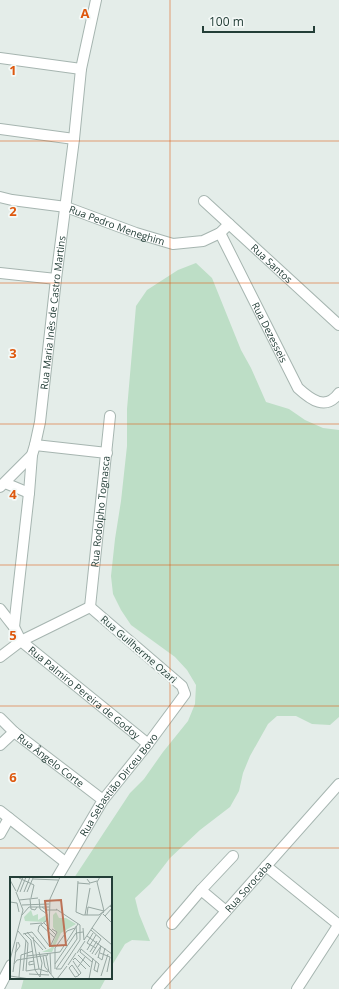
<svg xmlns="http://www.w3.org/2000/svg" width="339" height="989" font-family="'Open Sans',sans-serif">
	<rect width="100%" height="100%" fill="#e4ede9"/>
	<!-- green -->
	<path fill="#bddec6" d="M196,263L212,278L241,350L251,368L266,402L289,409L305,420L323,428L339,430V717L330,725L312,724L296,716H277L268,724L250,756L243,773L239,791L230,807L200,830L170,858L150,884L135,898L139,914L150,941L132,940L125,944L111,967V878H74L130,793L144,779L163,752L188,721L195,704L196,685L187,670L175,657L131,625L121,610L113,594L111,576L115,539L121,501L127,446V409L136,306L147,290L178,270Z
		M24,978H106L100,989H21Z"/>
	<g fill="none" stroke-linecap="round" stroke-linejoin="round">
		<defs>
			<g id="minor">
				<path d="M0,58L81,69"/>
				<path d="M0,129L74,139"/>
				<path id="s1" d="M0,197L12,200L66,207L136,233L173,244L203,241L220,233L229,224"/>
				<path id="s2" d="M204,201L339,325"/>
				<path id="s3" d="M220,233L298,388C311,400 326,411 339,393"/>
				<path d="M0,273L56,279"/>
				<path d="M35,445L107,453"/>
				<path d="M5,483L29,493"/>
				<path d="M0,487L32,455"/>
				<path id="s4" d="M90,607L110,416"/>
				<path id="s5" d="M0,609L14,627L21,641L148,744"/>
				<path id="s6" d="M14,627L29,493L32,455L35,445L40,422L56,279L74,139L81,69L96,0"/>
				<path d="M0,657L21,641L90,607"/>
				<path id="s7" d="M0,718L14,732L103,800"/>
				<path d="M0,745L14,732"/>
				<path d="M0,811L65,862"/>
				<path d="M0,834L9,818"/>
				<path d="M266,866L339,925"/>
				<path id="s8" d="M57,878L103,800L148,744L185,694L182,686L90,607"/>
				<path d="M201,890L233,856"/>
				<path d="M172,924L201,890L226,911"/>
				<path d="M0,986L11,965"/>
				<path id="s9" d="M157,989L339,784"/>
				<path d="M297,989L339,924"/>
			</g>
		</defs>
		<!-- minor casing -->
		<use href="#minor" stroke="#a6b5b0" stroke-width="12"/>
		<!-- minor -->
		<use href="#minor" stroke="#fff" stroke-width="10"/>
	</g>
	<!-- grid -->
	<path fill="none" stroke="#de580e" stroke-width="1" stroke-opacity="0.55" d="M170,0V989M0,141H339M0,283H339M0,424H339M0,565H339M0,706H339M0,848H339"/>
	<g text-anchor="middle" stroke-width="3.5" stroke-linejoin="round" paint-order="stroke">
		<!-- street labels -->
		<g font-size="10" fill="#233e37" stroke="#f4f9f7">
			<text dy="4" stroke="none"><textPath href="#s1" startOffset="121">Rua Pedro Meneghim</textPath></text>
			<text dy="4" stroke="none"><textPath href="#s2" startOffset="92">Rua Santos</textPath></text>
			<text dy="4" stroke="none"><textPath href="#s6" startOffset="317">Rua Maria Inês de Castro Martins</textPath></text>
			<text dy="4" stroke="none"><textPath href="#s3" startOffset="111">Rua Dezesseis</textPath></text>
			<text dy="4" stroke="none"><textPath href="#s4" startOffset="96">Rua Rodolpho Tognasca</textPath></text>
			<text transform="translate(139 649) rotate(41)" y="4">Rua Guilherme Ozari</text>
			<text dy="4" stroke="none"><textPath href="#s5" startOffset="120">Rua Palmiro Pereira de Godoy</textPath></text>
			<text dy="4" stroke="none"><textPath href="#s7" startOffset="66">Rua Ângelo Corte</textPath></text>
			<text dy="4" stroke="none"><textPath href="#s8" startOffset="112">Rua Sebastião Dirceu Bovo</textPath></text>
			<text dy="4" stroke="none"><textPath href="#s9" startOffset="137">Rua Sorocaba</textPath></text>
		</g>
	</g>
	<!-- overview -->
	<g transform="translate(10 877)">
		<rect width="102" height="102" fill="#e4ede9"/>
		<path d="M21,33L23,39L28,37V43L36,38L35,45L15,44L14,40ZM46,35L49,41H56L66,47L51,56L42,75H32L41,71L47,56L43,50V38Z" fill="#bddec6"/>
		<path fill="none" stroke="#97a7a2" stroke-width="1" d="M90,0L87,5L94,34M9,1L24,8L21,21M23,2L48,3M77,2L80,6L87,4M0,3L6,14M68,4L66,35L73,38H89L94,34L78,30L77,38M68,6L80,7M7,15L13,0M10,15L16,0M14,15L20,0M17,15L23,1M20,22L21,32L25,33L27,30M29,22L30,32L37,37M9,23L28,21M0,25L7,26L9,35M12,28L39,27M32,30L36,33H47M46,32L70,48V63L51,92H46M94,35L92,36L102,27M37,37L36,44L29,49L28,54L40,70M93,37L102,46M12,38L19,30H39M75,38L80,11M95,39L102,31L100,29M34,46L46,58M20,47L32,46M31,48L44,60M73,51L74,63M82,51L102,68M39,53L40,22L50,0M81,53L91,62L82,77M8,54L18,66L16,94M17,55L33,73M14,56L21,63L25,93L30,100M83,56L77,66L86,71M13,57L22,55L36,72M77,59L102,77M23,60L29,92M74,63L92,36M40,70L47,55L42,52M77,73L86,58M29,75L32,86L30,100M80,75L87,64M5,76L10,69L8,65M40,76L41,97M67,76L75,64M90,76L100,80L97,95M68,78L80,90M85,78L91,69L88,81M17,79L50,75L68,47M33,79L35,90L44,101M36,79L39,95M88,80L92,83L95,71M0,83L13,33L6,15M63,83L65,81L76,92M24,84L19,85V88L24,87M63,84L71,96L68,99L65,100L59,91L62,88L69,98M86,84L84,93L88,95M82,85L70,75L71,72L89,87L87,95M4,87L7,83L38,78L37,76M45,87L66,56L73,55M58,88L66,76M68,90L75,80M45,92V71L57,54L65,51M46,92L67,62L66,49M13,94L16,63M16,94L29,92L38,95M3,95L7,65M19,97L39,98M0,99L20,102M91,99L98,77M9,100L11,78L23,74M28,102H49M47,102L57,89M79,102L83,81"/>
		<path fill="#bc7256" fill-opacity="0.15" stroke="#bc7256" stroke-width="2" d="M51,23L56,68L40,69L35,24Z"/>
		<rect width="102" height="102" fill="none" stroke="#233e37" stroke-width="2"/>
	</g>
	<g font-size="13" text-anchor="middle" font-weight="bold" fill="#de580e" stroke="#f4f9f7" stroke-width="3.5" stroke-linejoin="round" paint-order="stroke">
		<text x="85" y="18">A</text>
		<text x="13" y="75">1</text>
		<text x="13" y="216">2</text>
		<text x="13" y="358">3</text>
		<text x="13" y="499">4</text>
		<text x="13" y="640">5</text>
		<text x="13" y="782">6</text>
	</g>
	<!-- scale -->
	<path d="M203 26v6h111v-6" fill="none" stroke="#233e37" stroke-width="2"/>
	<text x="209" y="26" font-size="12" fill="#233e37" stroke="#f4f9f7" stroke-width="3" paint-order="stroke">100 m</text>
</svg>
